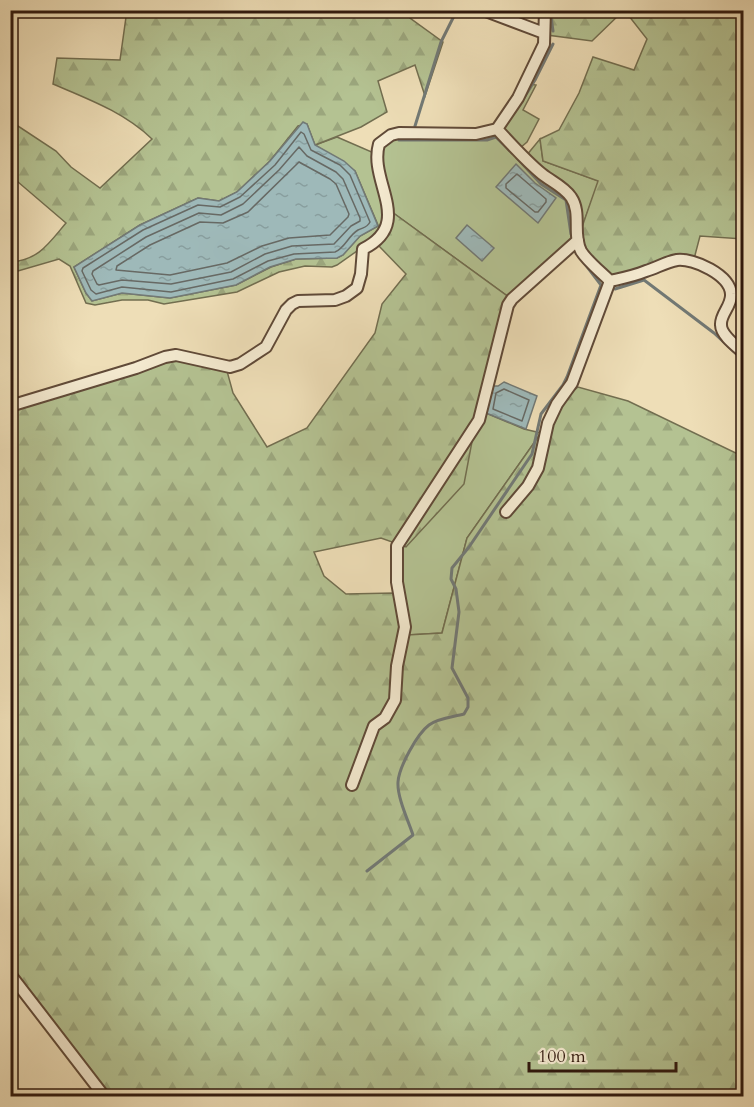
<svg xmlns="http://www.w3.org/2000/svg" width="754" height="1107" font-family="Cardo,serif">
	<defs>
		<pattern id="forest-firs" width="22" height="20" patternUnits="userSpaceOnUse" patternTransform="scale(1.5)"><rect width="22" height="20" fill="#b4c292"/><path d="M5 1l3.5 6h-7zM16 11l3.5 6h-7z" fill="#9ba67d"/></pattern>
		<pattern id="water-ripples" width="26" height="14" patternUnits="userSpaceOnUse" patternTransform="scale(1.5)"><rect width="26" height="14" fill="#9eb9b9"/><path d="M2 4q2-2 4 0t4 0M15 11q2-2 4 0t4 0" fill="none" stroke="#889e9e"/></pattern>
	</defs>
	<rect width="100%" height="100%" fill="#eedeb7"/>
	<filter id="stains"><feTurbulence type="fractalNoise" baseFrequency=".00333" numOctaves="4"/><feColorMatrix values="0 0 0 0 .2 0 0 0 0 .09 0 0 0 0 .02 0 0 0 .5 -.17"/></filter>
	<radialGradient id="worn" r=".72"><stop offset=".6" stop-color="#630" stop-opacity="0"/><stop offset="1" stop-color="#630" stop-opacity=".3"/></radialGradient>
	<!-- green -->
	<path fill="#b4c292" stroke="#726e50" stroke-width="1.5" d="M529,84L536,85L523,110L539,119L527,142L520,148L503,130Z
		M496,133L561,190L572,207L575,240L510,298L392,212L381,165L383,143L391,138Z
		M337,137L374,153L385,208L381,232L355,171L315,145Z
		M540,139L543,161L599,181L581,230L579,211L526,156Z
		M486,413L524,429L541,433L467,538L442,633L407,635L400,591L401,545Z"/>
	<!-- forest -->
	<path fill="url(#forest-firs)" stroke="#726e50" stroke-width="1.5" d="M105,11H410V18L443,42L425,96L415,65L378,81L387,112L361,127L315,145L307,124L298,126L270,161L237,192L219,201L198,198L140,225L74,267L86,293L92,301L122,293L170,298L236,285L271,267L296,259L337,258L343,255L360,236L378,226L381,232L367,244L337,265L332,267L305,266L279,272L237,292L164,304L148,300H122L95,305L86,303L70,266L59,259L11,273V262C39,260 49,243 66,223L11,176V124L18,126L56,151L71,167L100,188L152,139C124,112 88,99 53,84L57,58L120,60L126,17Z
		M547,11H623L592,41L547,35Z
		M625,11H743V239L700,236L694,259L612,277L581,245V230L598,181L543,161L540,139L559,130L579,93L593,57L634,70L647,39Z
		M392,212L510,298L474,431L464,484L406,547L381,538L314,552L324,576L346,594L394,593L407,635L442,633L467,538L541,433L548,412L578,387L628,401L742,456L744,468L743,1096H108L11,969L10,410L167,360L179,359L227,371L233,393L267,447L307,428L375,333L382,304L406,274L378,245L388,233Z"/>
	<!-- water -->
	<path fill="url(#water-ripples)" stroke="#727975" stroke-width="1.5" d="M303,122L307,124L315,145L344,161L355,171L378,226L360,236L343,255L337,258L296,259L270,267L236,285L170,298L122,293L92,301L86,293L74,267L140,225L198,198L219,201L237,192L270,161Z
		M516,164L535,183L556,198L538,223L496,187Z
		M467,225L494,248L482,261L456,238Z
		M504,382L537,396L526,429L486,413L491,386H498Z"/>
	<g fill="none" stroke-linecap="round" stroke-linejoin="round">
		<!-- shore -->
		<path stroke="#676964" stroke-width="1.5" d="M301,132L304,134L311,150L340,165L350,175L370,222C367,228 364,227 358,230C348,236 345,248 335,252L294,254L268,261L233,279L171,292L122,287L96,294L91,290L82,271L83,268L143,230L198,205L220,207L240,197L275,165Z
			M299,147L307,156L336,172L343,179L360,218V221L351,226L334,244L292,246L265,254L231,272L171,284L122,280L99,285L97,284L92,274L93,271L146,237L199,213L221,215L243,204L279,170Z
			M299,162L330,179L336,184L349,214L348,217L330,235L289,238L262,246L227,263L170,275L116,270L117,266L150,245L200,222L223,223L248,212Z
			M517,174L546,199V202L538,212H535L506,188V184Z
			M504,389L529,400L522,421L493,409L496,393Z"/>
		<!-- stream -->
		<path stroke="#727975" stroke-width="3" d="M550,10L553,31
			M522,101L535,80L553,44
			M415,126L441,42L457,10
			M399,140H487L496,137L512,153
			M517,158L541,184L566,200L571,234
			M615,289L644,280L714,333L744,361
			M367,871L413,835C408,820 397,797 398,782C399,767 417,734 429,725C438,718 453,717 464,714L468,707V698L452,668L459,612L456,589L451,579L452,568L469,547L532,454L541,414L563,385L567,377L601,285L585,264"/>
		<defs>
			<path id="minor" d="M483,10L544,33
				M10,11L11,10
				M497,129C511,144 526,161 542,174C552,182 563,186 571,197C582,213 572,234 581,251C587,261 601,272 610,281C623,278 634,276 646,271C656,268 666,262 677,260C694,258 730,275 731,294C732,306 720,314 721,325C721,335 736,346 744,353
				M10,406L136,368L165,357L176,355L230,367L240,364L266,347L286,310L292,304L298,301L335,300L346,296L357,288L361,274L363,249C415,223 368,182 379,144L391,135L399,133L476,134L497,129L518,98L544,44L545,10
				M506,512L528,486L538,468L548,423L557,404L572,383L610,281
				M352,785L374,726L385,718L395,700L397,666L405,627L397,582V546L479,420L508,305L512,299L578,240
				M10,974L104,1096"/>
		</defs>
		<!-- minor casing -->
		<use href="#minor" stroke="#604a38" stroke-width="14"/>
		<!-- minor -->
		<use href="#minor" stroke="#f4ead0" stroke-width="10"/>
	</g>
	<!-- margin -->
	<rect width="754" height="1107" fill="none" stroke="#eedeb7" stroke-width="36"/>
	<rect x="12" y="12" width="730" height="1083" fill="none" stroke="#30190e" stroke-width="3"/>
	<rect x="18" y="18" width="718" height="1071" fill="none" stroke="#30190e" stroke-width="1.5"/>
	<!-- scale -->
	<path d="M529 1062v9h147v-9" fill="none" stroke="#30190e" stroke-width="3"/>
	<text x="538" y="1062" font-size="18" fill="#30190e" stroke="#f4ead0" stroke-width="4.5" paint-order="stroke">100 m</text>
	<rect width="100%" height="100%" filter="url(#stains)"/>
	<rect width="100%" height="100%" fill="url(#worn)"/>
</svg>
